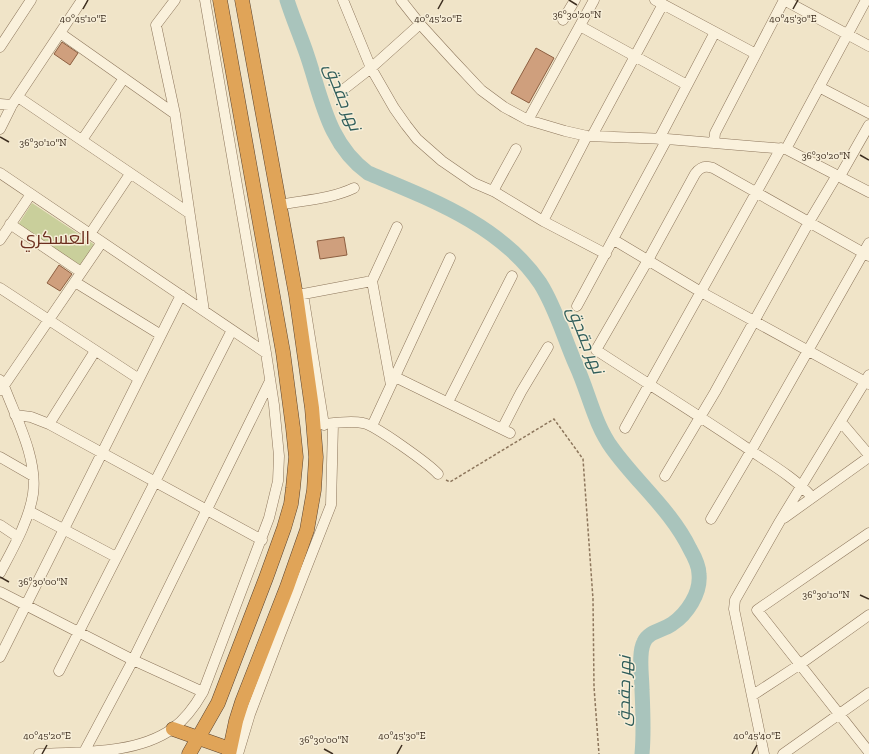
<svg xmlns="http://www.w3.org/2000/svg" width="869" height="754" font-family="'Zilla Slab',Cairo,serif">
	<rect width="100%" height="100%" fill="#f0e4c8"/>
	<!-- green -->
	<path fill="#c9cf9b" d="M32,203L95,245L81,267L18,225Z"/>
	<g fill="none" stroke-linecap="round" stroke-linejoin="round">
		<!-- river -->
		<path stroke="#a9c4bc" stroke-width="15" d="M287,0C293,19 301,37 307,55C322,99 328,144 368,173C430,199 501,225 540,283C556,308 564,338 576,365C589,393 594,423 612,448C637,483 671,510 690,549C694,556 699,565 699,574C701,593 687,614 672,624C662,631 649,631 644,642C638,653 642,677 642,690C643,712 644,733 642,754"/>
	</g>
	<!-- building -->
	<path fill="#cf9f7d" stroke="#8d5f41" d="M62,42L78,53L70,65L54,54Z
		M536,48L554,58L529,103L511,93Z
		M344,237L347,255L320,259L317,241Z
		M59,265L72,274L60,291L47,283Z"/>
	<g fill="none" stroke-linecap="round" stroke-linejoin="round">
		<defs>
			<path id="minor" d="M175,0L156,25L175,114L204,311
				M343,0L371,68L394,108L406,125L417,139L442,161L474,183L495,192L543,221L606,254
				M401,0L420,24L451,58L481,90L504,107L528,120L565,131L587,136L667,139L786,149L869,192
				M655,0L756,54
				M784,0L869,46
				M563,20L575,0
				M580,26L687,85
				M60,33L175,114
				M0,47L31,0
				M819,87L869,113
				M339,93L371,68L420,24
				M18,97L189,213
				M0,104L12,105
				M528,120L594,0
				M0,129L12,105L82,0
				M592,136L663,4
				M659,139L715,32
				M82,140L124,78
				M714,143L715,133L784,0
				M786,149L866,0
				M0,173L266,353
				M840,176L869,125
				M493,191L516,149
				M279,205C304,200 331,199 354,188
				M543,221L587,136
				M10,224L81,272
				M90,234L130,174
				M0,240L31,194
				M614,240L701,292L869,384
				M75,282L161,335
				M0,288L139,379
				M303,294L324,425
				M298,295L372,281
				M577,306L667,139
				M389,374L510,433
				M0,380L4,386C16,418 38,459 33,494C29,521 12,550 0,573
				M391,385L372,281L397,227
				M1,390L102,242
				M448,402L512,276
				M15,415L31,417L49,424L262,540
				M841,422L869,455
				M49,424L95,351
				M313,425C329,424 348,420 363,423C375,425 429,464 438,474
				M372,426L450,258
				M625,428L781,148
				M502,429L521,392L548,347
				M0,457L33,476
				M665,476L715,392L809,222L837,175
				M812,497C793,476 767,462 744,446C695,413 645,382 596,350L648,260L695,174C700,167 705,165 713,168L869,256
				M29,511L116,557
				M784,518L869,457
				M711,519L751,451L869,243
				M0,525L18,537
				M869,533L757,610L869,752
				M0,592L133,660L203,692
				M0,657L181,295
				M59,671L232,330
				M753,695L799,665L869,615
				M84,752L133,660L270,381
				M39,754C81,752 137,754 172,729C186,719 195,706 203,692L269,518L278,481L279,456L274,405L266,353L205,0
				M238,754L250,714L280,635L331,505L333,424
				M764,754L734,609L735,600L780,521L869,375
				M783,754L869,693"/>
			<path id="highway" d="M173,729L230,749
				M189,754L218,703L266,578L284,528L291,504L293,488L296,457L293,428L283,352L220,0
				M229,754L236,721L242,702L287,587L307,530L314,490L316,457L312,408L296,295L242,0"/>
		</defs>
		<!-- minor casing -->
		<use href="#minor" stroke="#8d765c" stroke-width="11"/>
		<!-- highway casing -->
		<use href="#highway" stroke="#5b4430" stroke-width="15"/>
		<!-- path -->
		<path stroke="#8d765c" stroke-width="1.5" stroke-dasharray="3 2" stroke-linecap="butt" d="M446,480L450,482L554,419L583,459L593,599L594,687L599,754"/>
		<!-- minor -->
		<use href="#minor" stroke="#faf1dc" stroke-width="10"/>
		<!-- highway -->
		<use href="#highway" stroke="#e0a458" stroke-width="14"/>
	</g>
	<!-- ticks -->
	<path fill="none" stroke="#3d2e20" stroke-width="1.5" d="M569,0L577,5M83,9L88,0M438,9L443,0M793,9L798,0M0,137L9,142M860,155L869,160M0,577L9,582M860,595L869,599M324,749L333,754M42,754L47,745M397,754L402,745M752,754L757,745"/>
	<g text-anchor="middle" stroke-width="3" stroke-linejoin="round" paint-order="stroke">
		<!-- water labels -->
		<g font-size="17" font-style="italic" fill="#2f5d5a" stroke="#f7eed8">
			<text transform="translate(343 97) rotate(68)" y="6">نهر جقجق</text>
			<text transform="translate(586 340) rotate(68)" y="6">نهر جقجق</text>
			<text transform="translate(624 691) rotate(-89)" y="6">نهر جقجق</text>
		</g>
		<!-- quarter labels -->
		<g font-size="18" fill="#6b2e1e" stroke="#f7eed8">
			<text x="55" y="244">العسكري</text>
		</g>
	</g>
	<g font-size="10" text-anchor="middle" fill="#3d2e20" stroke="#f7eed8" stroke-width="3" stroke-linejoin="round" paint-order="stroke">
		<text x="577" y="18">36°30'20"N</text>
		<text x="83" y="22">40°45'10"E</text>
		<text x="438" y="22">40°45'20"E</text>
		<text x="793" y="22">40°45'30"E</text>
		<text x="43" y="146">36°30'10"N</text>
		<text x="826" y="159">36°30'20"N</text>
		<text x="43" y="585">36°30'00"N</text>
		<text x="826" y="598">36°30'10"N</text>
		<text x="47" y="739">40°45'20"E</text>
		<text x="402" y="739">40°45'30"E</text>
		<text x="757" y="739">40°45'40"E</text>
		<text x="324" y="743">36°30'00"N</text>
	</g>
</svg>
